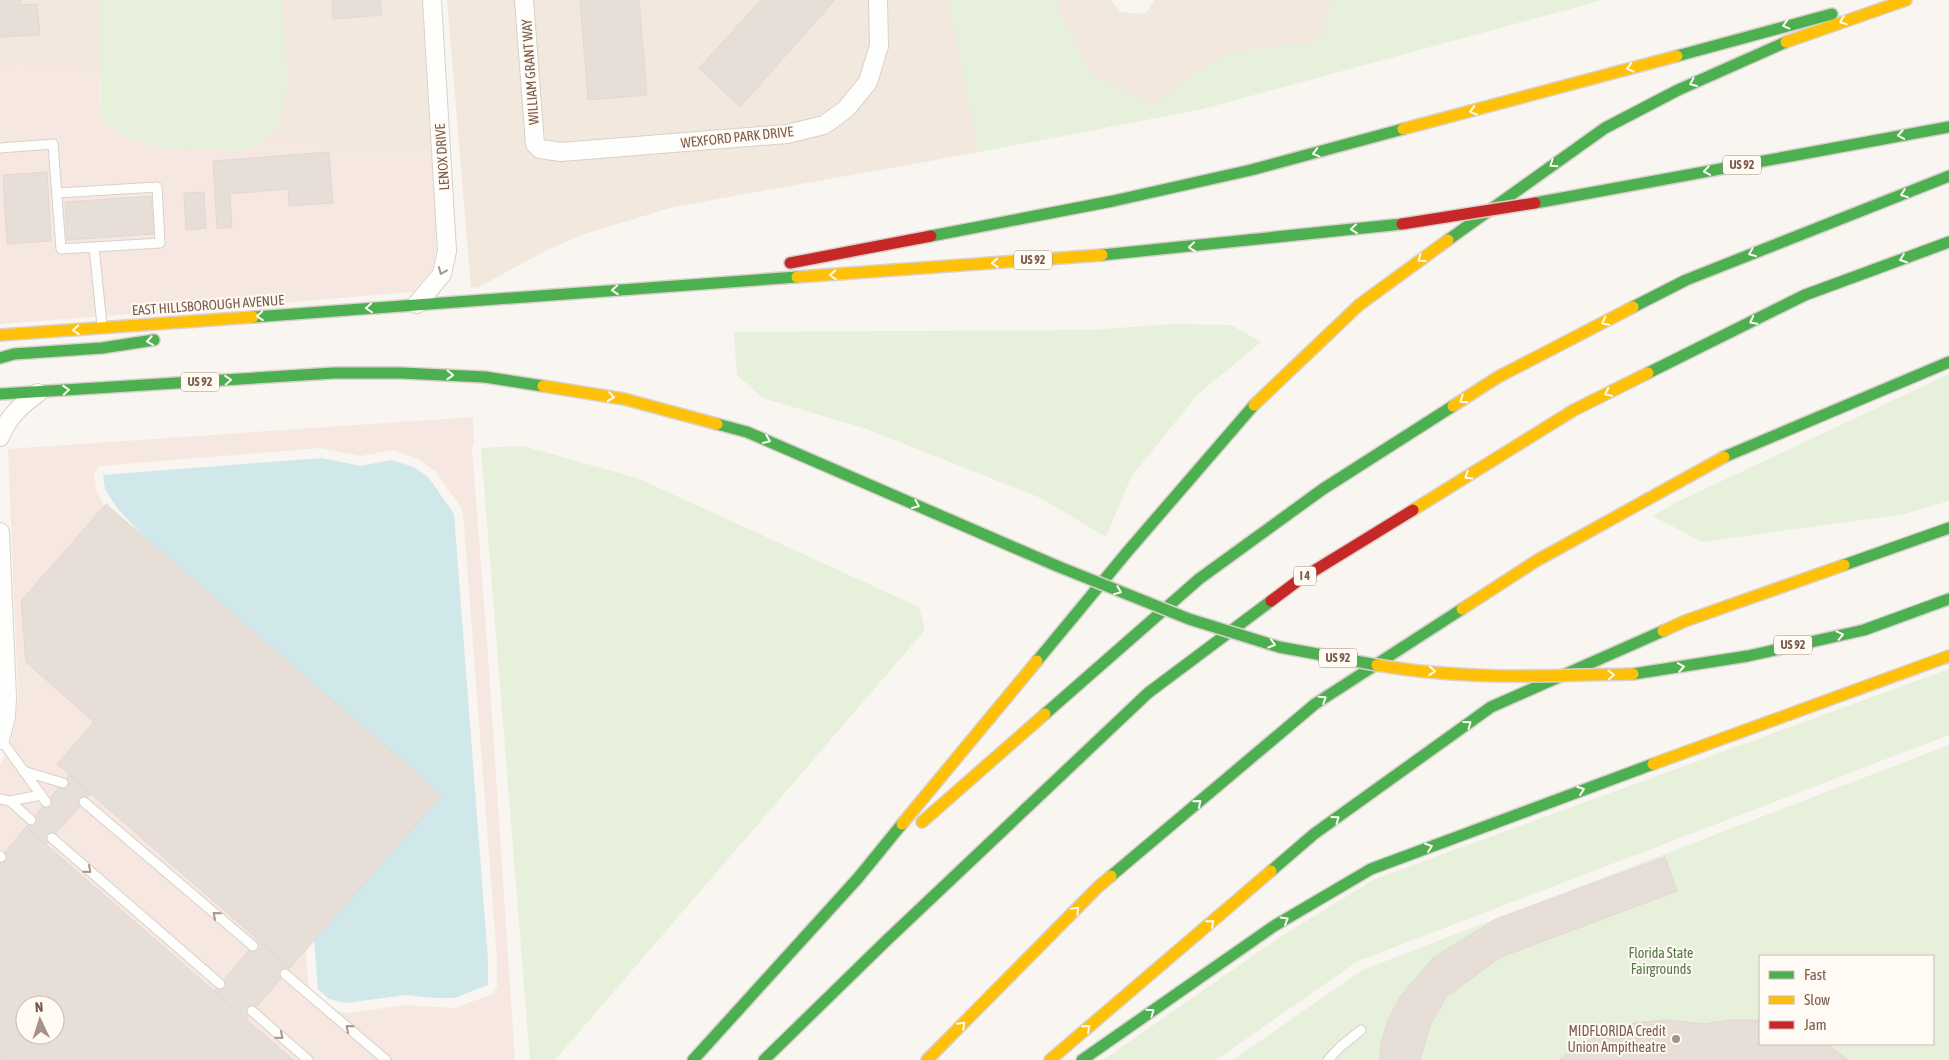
<svg xmlns="http://www.w3.org/2000/svg" width="1949" height="1060" font-family="'Asap Condensed',sans-serif">
	<rect width="100%" height="100%" fill="#f9f5f0"/>
	<!-- residential -->
	<path fill="#f2e8de" d="M0,0H99L100,69L7,66L0,68Z
		M281,0H422L431,151L341,148L263,139L277,129L288,81Z
		M447,0H948L980,152L673,207L585,234L547,250L479,287L471,288Z
		M1058,0H1111L1121,12L1144,14L1149,9L1154,0H1332L1321,41L1234,52L1199,70L1154,105L1091,75L1062,19Z"/>
	<!-- commercial -->
	<path fill="#f6e8e1" fill-rule="evenodd" d="M7,66L100,69V106L246,151L263,139L341,148L431,151L436,230V250L433,268L413,292L219,308L217,304L210,308L0,324V68Z
		M473,417L474,441L472,449L488,655L515,1060H0V764L10,746L16,720L18,696L8,449ZM321,448L361,456L393,450L418,459L436,472L461,507L463,513L497,959V986L493,994L454,1008L406,1005L347,1013L325,1008L309,990L282,670L110,514L97,493L94,473L100,466ZM25,1005H55V1035H25Z"/>
	<!-- green -->
	<path fill="#e7f0db" fill-rule="evenodd" d="M99,0H281L288,81L277,129L246,151L160,148L126,137L101,120Z
		M948,0H1058L1062,19L1091,75L1154,105L1199,70L1234,52L1321,41L1332,0H1603L1203,109L980,152Z
		M1173,324L1231,325L1261,342L1197,395L1131,477L1106,537L1041,498L867,429L763,398L737,375L734,332L1091,330Z
		M1949,374V501L1904,514L1702,542L1653,516L1675,503Z
		M523,446L637,478L919,607L925,630L555,1060H530L481,448Z
		M1949,669V735L1358,961L1216,1060H1103L1280,937L1375,879Z
		M1949,745V1060H1233L1362,970ZM1760,956H1933V1044H1760Z"/>
	<!-- water -->
	<path fill="#d0e8ea" d="M322,458L361,466L391,460L414,467L429,478L454,514L488,960V985L454,998H434L406,995L346,1003L329,999L318,989L291,664L147,540L117,508L105,489L103,475Z"/>
	<!-- building -->
	<path fill="#e6ded7" stroke="#e2d8d2" fill-rule="evenodd" d="M0,0H20L21,5L37,4L40,35L0,37Z
		M332,0H380L382,15L333,19Z
		M580,0H639L647,95L588,100Z
		M761,0H835L740,107L699,68Z
		M329,152L333,203L289,206L288,189L230,194L232,227L217,229L213,161Z
		M47,172L51,241L7,244L3,175Z
		M204,192L206,228L186,230L184,193Z
		M151,196L154,234L67,240L65,202Z
		M106,504L442,795L290,968L57,764L94,722L26,662L21,601Z
		M69,775L91,794L46,844L26,827Z
		M26,827L293,1060H0V858ZM25,1005H55V1035H25Z
		M1665,857L1677,891L1501,957L1447,996L1430,1025L1420,1060H1380L1381,1043L1388,1020L1401,996L1433,958L1496,919Z
		M258,940L290,968L246,1019L214,991Z
		M1666,1020L1705,1024L1729,1020H1760V1044H1827L1849,1060H1559L1574,1048L1600,1035L1634,1023Z"/>
	<g fill="none" stroke-linecap="round" stroke-linejoin="round">
		<defs>
			<path id="lane" d="M0,148L53,144L61,249L94,247L102,325
				M57,193L157,187L160,243L94,247
				M0,738L46,802
				M23,771L63,783
				M0,799L10,801L31,820
				M10,801L41,795
				M84,802L253,946
				M52,838L220,984
				M0,856L1,857
				M285,974L386,1060
				M252,1011L308,1060
				M1328,1060L1340,1047L1361,1030"/>
			<path id="street" d="M524,0L535,144L540,149L561,152L787,134L824,125L846,109L868,82L879,46L878,0
				M417,304L442,274L447,251L432,0
				M0,437C8,417 21,405 38,393
				M0,532L7,697L6,717L0,740"/>
			<path id="fast" d="M1677,56L1832,14
				M1535,203L1949,127
				M931,236L1113,201L1251,170L1403,129
				M1448,240L1605,128L1678,90L1786,42
				M1102,255L1402,224
				M1633,307L1686,280L1949,176
				M253,317L797,277
				M0,358L14,354L102,348L154,340
				M1648,373L1805,295L1949,242
				M0,394L334,373H401L485,377L543,386
				M717,424L747,432L1057,566
				M1724,457L1949,362
				M1844,565L1949,528
				M1037,661L1128,551L1254,405
				M1633,674L1748,656L1864,630L1949,599
				M1045,714L1199,579L1323,489L1453,406
				M1271,871L1314,834L1491,707L1663,631
				M1111,876L1315,704L1462,609
				M693,1060L858,878L902,824
				M764,1060L886,941L1148,693L1271,601
				M1082,1060L1274,926L1371,869L1653,764"/>
			<path id="slow" d="M1786,42L1906,0
				M1403,129L1677,56
				M797,277L1102,255
				M0,335L253,317
				M543,386L624,399L717,424
				M1254,405L1359,305L1448,240
				M1453,406L1498,377L1633,307
				M1413,510L1574,410L1648,373
				M1462,609L1536,561L1724,457
				M1663,631L1685,621L1844,565
				M1653,764L1949,656
				M922,822L1045,714
				M902,824L1037,661
				M927,1060L1098,887L1111,876
				M1050,1060L1271,871"/>
			<path id="jam" d="M790,263L931,236
				M1271,601L1299,580L1413,510"/>
		</defs>
		<!-- lane casing -->
		<use href="#lane" stroke="#d7d1cb" stroke-width="11"/>
		<!-- street casing -->
		<use href="#street" stroke="#d7d1cb" stroke-width="20"/>
		<!-- fast casing -->
		<use href="#fast" stroke="#dad1cc" stroke-width="14"/>
		<!-- slow casing -->
		<use href="#slow" stroke="#dad1cc" stroke-width="14"/>
		<!-- jam casing -->
		<use href="#jam" stroke="#dad1cc" stroke-width="14"/>
		<!-- lane -->
		<use href="#lane" stroke="#fefefd" stroke-width="9"/>
		<!-- street -->
		<use href="#street" stroke="#fefefd" stroke-width="18"/>
		<!-- fast -->
		<use href="#fast" stroke="#4caf50" stroke-width="11"/>
		<!-- slow -->
		<use href="#slow" stroke="#ffc107" stroke-width="11"/>
		<!-- jam -->
		<use href="#jam" stroke="#c62828" stroke-width="11"/>
		<defs>
			<path id="fast-bridge" d="M1057,566L1189,619L1279,647L1377,665"/>
			<path id="slow-bridge" d="M1377,665C1461,680 1548,676 1633,674"/>
			<path id="jam-bridge" d="M1402,224L1535,203"/>
		</defs>
		<!-- fast-bridge casing -->
		<use href="#fast-bridge" stroke="#dad1cc" stroke-width="14" stroke-linecap="butt"/>
		<!-- slow-bridge casing -->
		<use href="#slow-bridge" stroke="#dad1cc" stroke-width="14" stroke-linecap="butt"/>
		<!-- jam-bridge casing -->
		<use href="#jam-bridge" stroke="#dad1cc" stroke-width="14" stroke-linecap="butt"/>
		<!-- fast-bridge -->
		<use href="#fast-bridge" stroke="#4caf50" stroke-width="11"/>
		<!-- slow-bridge -->
		<use href="#slow-bridge" stroke="#ffc107" stroke-width="11"/>
		<!-- jam-bridge -->
		<use href="#jam-bridge" stroke="#c62828" stroke-width="11"/>
	</g>
	<!-- one-way arrows -->
	<defs><path id="oneway-chevron" d="M-2-3.5L2.5 0L-2 3.5" fill="none" stroke-width="1.6" stroke-linecap="round" stroke-linejoin="round" transform="scale(1.25)"/></defs>
	<g stroke="#fffaf3">
		<use href="#oneway-chevron" transform="translate(1843 21) rotate(161)"/>
		<use href="#oneway-chevron" transform="translate(1786 25) rotate(165)"/>
		<use href="#oneway-chevron" transform="translate(1630 68) rotate(164)"/>
		<use href="#oneway-chevron" transform="translate(1693 83) rotate(156)"/>
		<use href="#oneway-chevron" transform="translate(1473 111) rotate(164)"/>
		<use href="#oneway-chevron" transform="translate(1901 135) rotate(170)"/>
		<use href="#oneway-chevron" transform="translate(1316 153) rotate(165)"/>
		<use href="#oneway-chevron" transform="translate(1553 164) rotate(146)"/>
		<use href="#oneway-chevron" transform="translate(1707 171) rotate(170)"/>
		<use href="#oneway-chevron" transform="translate(1904 194) rotate(159)"/>
		<use href="#oneway-chevron" transform="translate(1354 229) rotate(174)"/>
		<use href="#oneway-chevron" transform="translate(1192 247) rotate(174)"/>
		<use href="#oneway-chevron" transform="translate(1752 253) rotate(158)"/>
		<use href="#oneway-chevron" transform="translate(1421 259) rotate(144)"/>
		<use href="#oneway-chevron" transform="translate(1903 259) rotate(160)"/>
		<use href="#oneway-chevron" transform="translate(995 263) rotate(176)"/>
		<use href="#oneway-chevron" transform="translate(833 275) rotate(176)"/>
		<use href="#oneway-chevron" transform="translate(615 290) rotate(176)"/>
		<use href="#oneway-chevron" transform="translate(369 308) rotate(175)"/>
		<use href="#oneway-chevron" transform="translate(260 316) rotate(176)"/>
		<use href="#oneway-chevron" transform="translate(1753 321) rotate(153)"/>
		<use href="#oneway-chevron" transform="translate(1605 322) rotate(153)"/>
		<use href="#oneway-chevron" transform="translate(76 330) rotate(176)"/>
		<use href="#oneway-chevron" transform="translate(150 341) rotate(170)"/>
		<use href="#oneway-chevron" transform="translate(450 375) rotate(2)"/>
		<use href="#oneway-chevron" transform="translate(228 380) rotate(-4)"/>
		<use href="#oneway-chevron" transform="translate(66 390) rotate(-4)"/>
		<use href="#oneway-chevron" transform="translate(1608 393) rotate(153)"/>
		<use href="#oneway-chevron" transform="translate(611 397) rotate(9)"/>
		<use href="#oneway-chevron" transform="translate(1463 400) rotate(147)"/>
		<use href="#oneway-chevron" transform="translate(767 440) rotate(23)"/>
		<use href="#oneway-chevron" transform="translate(1468 476) rotate(148)"/>
		<use href="#oneway-chevron" transform="translate(916 505) rotate(23)"/>
		<use href="#oneway-chevron" transform="translate(1118 591) rotate(22)"/>
		<use href="#oneway-chevron" transform="translate(1840 635) rotate(-13)"/>
		<use href="#oneway-chevron" transform="translate(1272 644) rotate(17)"/>
		<use href="#oneway-chevron" transform="translate(1681 667) rotate(-9)"/>
		<use href="#oneway-chevron" transform="translate(1432 671) rotate(4)"/>
		<use href="#oneway-chevron" transform="translate(1611 675) rotate(-1)"/>
		<use href="#oneway-chevron" transform="translate(1323 699) rotate(-33)"/>
		<use href="#oneway-chevron" transform="translate(1468 724) rotate(-36)"/>
		<use href="#oneway-chevron" transform="translate(1581 790) rotate(-20)"/>
		<use href="#oneway-chevron" transform="translate(1198 803) rotate(-40)"/>
		<use href="#oneway-chevron" transform="translate(1336 819) rotate(-36)"/>
		<use href="#oneway-chevron" transform="translate(1429 847) rotate(-20)"/>
		<use href="#oneway-chevron" transform="translate(1076 910) rotate(-45)"/>
		<use href="#oneway-chevron" transform="translate(1285 920) rotate(-31)"/>
		<use href="#oneway-chevron" transform="translate(1211 923) rotate(-41)"/>
		<use href="#oneway-chevron" transform="translate(1151 1012) rotate(-35)"/>
		<use href="#oneway-chevron" transform="translate(962 1025) rotate(-45)"/>
		<use href="#oneway-chevron" transform="translate(1087 1028) rotate(-41)"/>
	</g>
	<g stroke="#a8958b">
		<use href="#oneway-chevron" transform="translate(442 271) rotate(112)"/>
		<use href="#oneway-chevron" transform="translate(88 870) rotate(41)"/>
		<use href="#oneway-chevron" transform="translate(216 915) rotate(-139)"/>
		<use href="#oneway-chevron" transform="translate(349 1028) rotate(-140)"/>
		<use href="#oneway-chevron" transform="translate(280 1036) rotate(41)"/>
	</g>
	<!-- markers -->
	<circle fill="#a69286" stroke="#fffaf3" stroke-width="2" cx="1676" cy="1039" r="5"/>
	<g text-anchor="middle" stroke-width="4" stroke-linejoin="round" paint-order="stroke">
		<!-- shield labels -->
		<g fill="#fffaf3" stroke="#a28b7f" stroke-width="1">
			<rect x="1723" y="155.5" width="38" height="19" rx="4"/>
			<rect x="1014" y="250.5" width="38" height="19" rx="4"/>
			<rect x="181" y="372.5" width="38" height="19" rx="4"/>
			<rect x="1294" y="566.5" width="22" height="19" rx="4"/>
			<rect x="1774" y="635.5" width="38" height="19" rx="4"/>
			<rect x="1319" y="648.5" width="38" height="19" rx="4"/>
		</g>
		<g font-size="12" font-weight="bold" fill="#7a5c4d">
			<text x="1742" y="169">US 92</text>
			<text x="1033" y="264">US 92</text>
			<text x="200" y="386">US 92</text>
			<text x="1305" y="580">I 4</text>
			<text x="1793" y="649">US 92</text>
			<text x="1338" y="662">US 92</text>
		</g>
		<!-- street labels -->
		<g font-size="14" fill="#7a5c4d" stroke="#fffaf3">
			<text transform="translate(530 72) rotate(-94)" y="5">WILLIAM GRANT WAY</text>
			<text transform="translate(737 137) rotate(-6)" y="5">WEXFORD PARK DRIVE</text>
			<text transform="translate(442 157) rotate(-94)" y="5">LENOX DRIVE</text>
			<text transform="translate(208 305) rotate(-4)" y="5">EAST HILLSBOROUGH AVENUE</text>
		</g>
		<!-- park labels -->
		<g font-size="14" fill="#537a41" stroke="#fffaf3">
			<text x="1661" y="958">Florida State<tspan x="1661" dy="16">Fairgrounds</tspan></text>
		</g>
		<!-- poi labels -->
		<g font-size="14" fill="#7a5c4d" stroke="#fffaf3" text-anchor="end">
			<text x="1666" y="1036">MIDFLORIDA Credit<tspan x="1666" dy="16">Union Ampitheatre</tspan></text>
		</g>
	</g>
	<!-- legend -->
	<rect x="1759" y="955" width="175" height="90" fill="#fffaf3" stroke="#cabbb1"/>
	<rect x="1769" y="971" width="25" height="8" fill="#4caf50" stroke="#cabbb1"/>
	<text x="1804" y="980" font-size="15" fill="#7a5c4d">Fast</text>
	<rect x="1769" y="996" width="25" height="8" fill="#ffc107" stroke="#cabbb1"/>
	<text x="1804" y="1005" font-size="15" fill="#7a5c4d">Slow</text>
	<rect x="1769" y="1021" width="25" height="8" fill="#c62828" stroke="#cabbb1"/>
	<text x="1804" y="1030" font-size="15" fill="#7a5c4d">Jam</text>
	<!-- north arrow -->
	<g transform="translate(40 1020) rotate(356)"><circle r="24" fill="#fffaf3" stroke="#cabbb1"/>
	<path d="M0-4L9 19L0 12L-9 19Z" fill="#a69286"/>
	<text y="-8" font-size="14" font-weight="bold" text-anchor="middle" fill="#7a5c4d">N</text>
	</g>
</svg>
